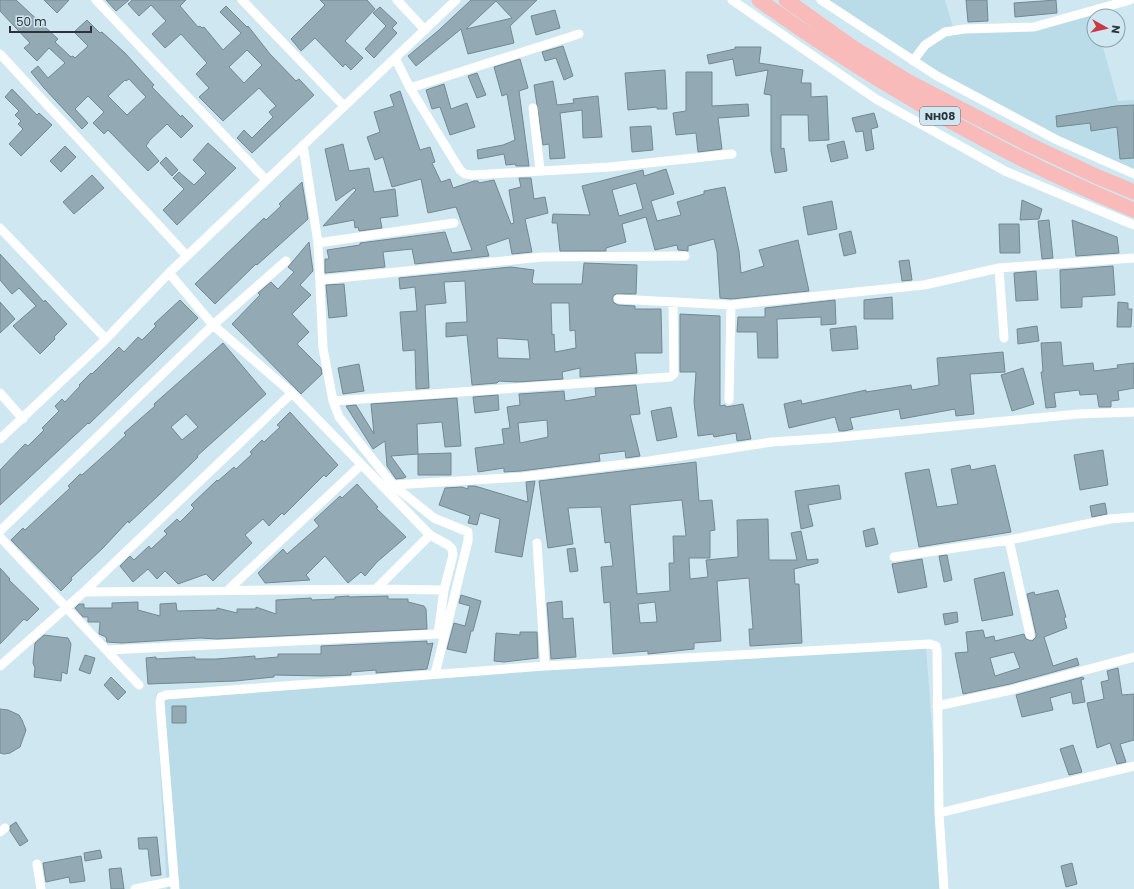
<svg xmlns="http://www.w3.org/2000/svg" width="1134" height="889" font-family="Poppins,sans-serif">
	<rect width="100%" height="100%" fill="#cfe7f1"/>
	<!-- built -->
	<path fill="#badbe8" d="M821,0H945L954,30L1013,27L1093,11L1094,40H1101L1118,101L1134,100V174L937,76Z
		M926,646L944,889H167L156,694Z"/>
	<!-- building -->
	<path fill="#93aab4" stroke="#728992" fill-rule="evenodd" d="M0,0H16L58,39L55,42L71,57L73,56L75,58L88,46L74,32L87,20L100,33L102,32L125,53L154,85L152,87L181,117L182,115L193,126L181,138L167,124L150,140L146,146L159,161L148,171L108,130L104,134L93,123L104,112L88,96L75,109L88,123L82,129L44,88L31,72L38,66L48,78L65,63L49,48L37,61L24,48L30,43L0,11ZM129,79L146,97L127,115L108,96L125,80L126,81Z
		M44,0H69L57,13Z
		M106,0H129L116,11Z
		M132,0H186L180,6L198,27L200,26L202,28L204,27L223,50L241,33L220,12L226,6L247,27L248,26L270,54L296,81L299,79L314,95L252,153L237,138L244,130L252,138L273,117L269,112L276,106L259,88L223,121L199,97L209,88L196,74L207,63L181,34L165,48L152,34L166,21L151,5L139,16L128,4ZM247,50L262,65L244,83L229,67Z
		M320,0H367L375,9L345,41L363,58L351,70L345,64L343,67L315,38L301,51L291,39L325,5Z
		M471,0H537L510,26L514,43L468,54L461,29L416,66L408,56L439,30ZM496,1L512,18L466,29Z
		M966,0H987L988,21L968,22Z
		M1056,0L1057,13L1015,17L1014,3Z
		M380,7L397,23L392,28L397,33L374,58L365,49L386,26L373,13Z
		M555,10L560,28L536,35L531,16Z
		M563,46L573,76L564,80L556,58L545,61L542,52Z
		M735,47H761L759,63L803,70L801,83H811V97L827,96L829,140L809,141L808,115H781V149L784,148L787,171L775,173L771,151V95L764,94L768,70L736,76L733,59L709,64L707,55L735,49Z
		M520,59L528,88L519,91L529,166H516L515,164L506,165L504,154L478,159L477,150L503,145L515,140L507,94L502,96L494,67Z
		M665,70L667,109H657V107L628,110L625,73Z
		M686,72H712V106L748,104L749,116L718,118L722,149L698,152L696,133L676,135L673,113L686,111Z
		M477,73L486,95L477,98L468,76Z
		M553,81L557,105L574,103L573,99L598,96L602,137L583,138L582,110L560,113L565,158L550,159L549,144L543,145L534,85Z
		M444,84L451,109L467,103L475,127L450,135L440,107L432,109L426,90Z
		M12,89L37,115L39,113L52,125L21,156L9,144L23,129L18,124L21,121L15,115L19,111L5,97Z
		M400,91L420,150L430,147L435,162L432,163L441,182L450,179L453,188L474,181H478L479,183L494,180L511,224L514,223L509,190L521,187L519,178H531L534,199L545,197L548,213L525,219L532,252L512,254L509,238L486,246L489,256L415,264L412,249L383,252L385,267L325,273V259H329L327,250L360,245V243L445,232L452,253L472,250L456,207L428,213L421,179L392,187L383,157L375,160L367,137L380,132L374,112L394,106L390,95Z
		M1134,105V158L1120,159L1117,127L1091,131L1090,123L1057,127L1056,116L1116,106Z
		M874,113L878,127L871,129L874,149L866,151L863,131L856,132L852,118Z
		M651,126L653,150L632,152L630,127Z
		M844,141L848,158L831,162L827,145Z
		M208,143L236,168L177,225L163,210L184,189L173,178L179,172L194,185L206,173L193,160Z
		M343,144L349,171L369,168L374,192L395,189L398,216L380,218L382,228L359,231L358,227L355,228L354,220L323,226L356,190L354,188L336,201L325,149Z
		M65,146L76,157L61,172L50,161Z
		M166,157L178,170L172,176L160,163Z
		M666,169L674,194L651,201L657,221L681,215L677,202L704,194V191L725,187L739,251L741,273L764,266L759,250L798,240L809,291L731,299L720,298L717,252L714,239L688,246V251L678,250L677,245L655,250L646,217L622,224L626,242L606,248V251H560L557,223H552L553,214L590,215L582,186L643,170L644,176ZM636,183L643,209L619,216L612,190Z
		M92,175L104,188L74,214L63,202Z
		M302,182L308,219L257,265L256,264L215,304L195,284L264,218L266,220L281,206L279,204Z
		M1022,200L1042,209L1039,219L1020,220Z
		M832,201L837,229L808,235L803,207Z
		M1049,220L1053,258L1042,259L1038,221Z
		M1072,220L1117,237L1119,253L1076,256Z
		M999,224H1019L1020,253H1000Z
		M851,231L856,253L844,256L839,234Z
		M309,242L313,271L300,285L311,295L292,314L309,332L297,344L321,368L322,374L301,394L232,324L260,295L258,293L271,282L278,289L294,272L288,267Z
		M0,254L44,302L45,300L67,324L54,337L55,339L40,354L13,326L36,306L19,288L12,294L0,280Z
		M909,260L912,280L902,281L899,261Z
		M584,263L637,265L636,294H616L613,296V302L618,305L635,306V309H661L662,353H635L637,373L580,377V368L562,372L563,379L517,382L499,381L497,383L472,385L467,335L446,337V323L467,322L465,281L444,282L446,303L425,305L429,388L416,389L415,350L403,351L400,312L417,311L415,287L400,289L399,278L511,267L534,270L532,282L534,284H582ZM551,303H569L570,331L575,330L576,348L555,352L554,334L552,335ZM497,338L528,340L530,359L498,358Z
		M1113,266L1115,295L1082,297V307L1061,308L1060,270Z
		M1036,271L1038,300L1016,301L1014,273Z
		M344,284L347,316L329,318L326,285Z
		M892,297L893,319H864V300Z
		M180,300L198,318L89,424L88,423L0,505V470L25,444L28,446L44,430L42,428L59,411L55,406L62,399L65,402L80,386L79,385L91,373L92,374L119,347L124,352L138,337L142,340L156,326L154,324Z
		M835,300L836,324L821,325V317L777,319L778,358H758L757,332H737L738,317H765V308Z
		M0,302L15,319L0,333Z
		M1118,302L1128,303V309H1132L1131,327H1117Z
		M680,314L720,316V406L725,405L726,407L743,404L751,439L737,441L736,433L714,437L713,434L698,436L694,402L696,372H680Z
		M856,326L858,349L832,351L830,329Z
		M1037,326L1039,341L1018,344L1017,329Z
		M1061,342L1063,366L1093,363L1094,371L1118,368L1117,365L1134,363V388L1118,391L1119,400L1111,401V407H1099L1097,394L1080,395L1079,390L1054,393L1056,407L1046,408L1041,372H1043L1041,343Z
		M223,343L266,394L197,456L198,457L160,494L129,523L128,521L103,548L71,578L72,580L61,591L11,540L23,528L25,530L70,488L68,486L80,474L82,475L111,449L126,435L124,433L155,406L154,404ZM186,414L198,427L182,440L171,427Z
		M1003,352L1005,372L970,374L974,414L956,416L955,409L901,419L899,409L850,418L853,429L844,431H839L835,417L789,428L784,404L801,400L802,404L866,390V392L911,385L912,390L939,385L937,358Z
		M359,364L364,391L343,394L338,368Z
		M1023,368L1034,404L1012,411L1001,375Z
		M636,385L640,414L630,415L640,456L626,458L625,451L599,454L600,461L521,471L504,472V468L478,472L475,448L504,444L502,429L510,428L507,407L520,405L519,394L564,391L565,401L596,396L595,388ZM547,420L548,437L520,443L518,423Z
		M498,395L499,410L475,413L473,397Z
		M457,398L461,446L445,447L442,422L417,424L418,454L391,456L406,477L404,478L396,479L387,466L385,441L373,449L346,406L356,405L374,434L371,404Z
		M671,407L677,437L657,441L651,411Z
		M290,412L338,465L326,477L324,475L284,515L282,513L269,526L263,519L245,535L252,543L213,581L206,574L178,584L165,571L157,579L148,569L133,582L120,566L130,556L134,560L149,546L151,549L167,534L164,531L177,519L180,522L194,508L191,505L217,480L218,481L234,467L236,469L252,454L250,452L262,440L264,442L280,427L277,425Z
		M1103,450L1108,485L1080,490L1074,455Z
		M451,453V475H418V454Z
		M696,462L699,501L712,500L715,530L710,531V558H689L690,579L708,577L706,560L738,557L737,520L768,519L769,560H797L791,533L801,531L807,560L818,559V563L794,569L795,584H799L802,643L750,646L749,629H753L749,578L717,581L721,641L694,643V649L648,654V651L613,654L610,602L604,603L601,567L613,566L610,542L605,543L601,507L568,508L573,544L548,548L539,481ZM682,500L686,536H673L674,563H669L670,591L637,594L630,505ZM655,602L657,622L640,623L638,604Z
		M970,465L971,470L995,465L1011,532L919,547L905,473L929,469L937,507L958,504L951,469Z
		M535,481L522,557L495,552L500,519L480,513L477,525L468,523L470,516L439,505L445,488L462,487L468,489V486H475L528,502L526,482Z
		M357,484L378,507L376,508L406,537L377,562L365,576L361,572L348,583L325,556L306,575L310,580L265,583L258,573L283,549L287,554L319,526L314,520L340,496L342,498Z
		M839,485L841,499L808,505L813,526L801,529L795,491Z
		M1105,503L1107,514L1092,517L1090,506Z
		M874,528L878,544L866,547L863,531Z
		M575,548L578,571L570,572L567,549Z
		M947,555L952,580L944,582L939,556Z
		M922,559L927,587L898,593L892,564Z
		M0,568L10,579L9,580L39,609L27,621L24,619L0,644Z
		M1004,572L1013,615L982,621L974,579Z
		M1058,590L1066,617L1064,618L1067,628L1044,637L1053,666L1077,658L1079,665L1010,684L963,694L955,653L968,652L966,632L983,630L985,638L994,636L995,641L1024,634L1026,639L1032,641L1036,637V634L1027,594L1034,592L1035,595ZM1014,652L1020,668L995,676L990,658Z
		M461,595L481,601L473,631H471L466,653L447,649L454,623L465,626L470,606L459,603Z
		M349,596V597L388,596V599H408V602L424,606L426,609L427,629L217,639L200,638L122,643L107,642L106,637L99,634L100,622H88V617H83L75,608L79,604H84V608H112V603L138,602V610L160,616V604L176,603L177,611L217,610V608L237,613V609H256V607L276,614V600L311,598L312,600L335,599V597Z
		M562,601L563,619L573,618L576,657L551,659L547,603Z
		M957,612L958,622L945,625L943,614Z
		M520,632H537L538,658L504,662L494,661L496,633L520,635Z
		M44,635L68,638L71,644L67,674L62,672L61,681L34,677L35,668L33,663L35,643Z
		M427,641V644L433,643L427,669L376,673V670L351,672V675L322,676L274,675V677L235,681L148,684L146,658L156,657V659L195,657V659H216L255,656V659L278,657V654H321V646Z
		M85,655L95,658L90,674L79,670Z
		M1118,668L1122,695L1134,694V740L1120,744L1126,762L1117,764L1110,743L1097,748L1087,703L1104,699L1101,682L1109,680L1107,671Z
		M111,677L126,692L118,700L104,685Z
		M1083,677L1084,679L1081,680L1085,702L1073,704L1071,692L1050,698L1053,710L1022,717L1016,695Z
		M172,706H186V723H172Z
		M0,709L8,710L19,715L22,720L26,730L20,747L10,753L4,754L0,753Z
		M1073,745L1082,772L1069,775L1060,749Z
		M16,822L28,841L20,846L10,831V826Z
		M157,837L161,875L151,876L148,849H139L138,838Z
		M100,850L102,858L85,861L84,853Z
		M81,856L85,881L70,883L69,877L46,882L43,863Z
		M1072,863L1077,884L1066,887L1061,866Z
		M121,868L124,889H111L109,869Z"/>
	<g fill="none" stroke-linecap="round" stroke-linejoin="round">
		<!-- minor -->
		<path stroke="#fff" stroke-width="9" d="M96,0L266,180
			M242,0L344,106
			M397,0L425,30
			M732,0L876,99L1005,171L1134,225
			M821,0L937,76L1057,140L1134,174
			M0,54L187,256
			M395,58L410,88L460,170L465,174L473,175L610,167L732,154
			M913,61L925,45L945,32L964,29L1034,27L1130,0
			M410,88L579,34
			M533,108L540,170
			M303,145L318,243L323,348L333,401L339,417L393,485L434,518L468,532V541L435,674
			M0,228L106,339
			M318,243L454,223
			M999,268L1004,338
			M320,280L542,257L685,256
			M618,299L731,305L924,285L999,268L1134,258
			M0,393L23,419
			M729,400L731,305
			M333,401L670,377L674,374L673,302
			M0,439L106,339L169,273L456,0
			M393,485L522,477L649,461L772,442L831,438L1078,414L1134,412
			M0,531L213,325L286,261
			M0,537L139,685
			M1009,540L1030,635
			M537,543L545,666
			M894,557L1009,540L1110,519L1134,517
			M376,589L430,535
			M227,591L361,465
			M84,592L376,589L444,590
			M108,650L438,634L444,590L453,555L452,549L448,545L430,535L292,393L213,325L169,273
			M0,666L84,592L292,393
			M937,706L1011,690L1134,657
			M939,813L1134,766
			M0,832L5,828
			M37,864L41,889
			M135,889L174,881
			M175,889L160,703L161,697L166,695L545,666L930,644L936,646L937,651L939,813L944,889"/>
		<!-- trunk -->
		<path stroke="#f8bbba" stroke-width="15" d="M759,0C876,84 1001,155 1134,210
			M786,0L855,49L907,81L1028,144L1098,177L1134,192"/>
	</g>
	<g text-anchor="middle" stroke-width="4" stroke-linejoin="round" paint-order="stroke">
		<!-- shield labels -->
		<rect fill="#cfe7f1" stroke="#5c6a70" stroke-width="1" x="920" y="107" width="40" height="18" rx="3"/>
		<g font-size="11" font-weight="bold" fill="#2b3438">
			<text x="940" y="120">NH08</text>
		</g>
	</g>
	<!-- north arrow -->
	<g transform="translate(1106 28) rotate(98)"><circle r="19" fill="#cfe7f1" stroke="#8d9fa7"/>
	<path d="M0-3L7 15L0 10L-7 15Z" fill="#ca3a46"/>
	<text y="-6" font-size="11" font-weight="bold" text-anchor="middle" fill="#2b3438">N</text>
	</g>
	<!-- scale -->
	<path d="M10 26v6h81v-6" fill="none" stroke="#2b3438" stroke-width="2"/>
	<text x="16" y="26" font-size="12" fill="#2b3438" stroke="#cfe7f1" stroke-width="3" paint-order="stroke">50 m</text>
</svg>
